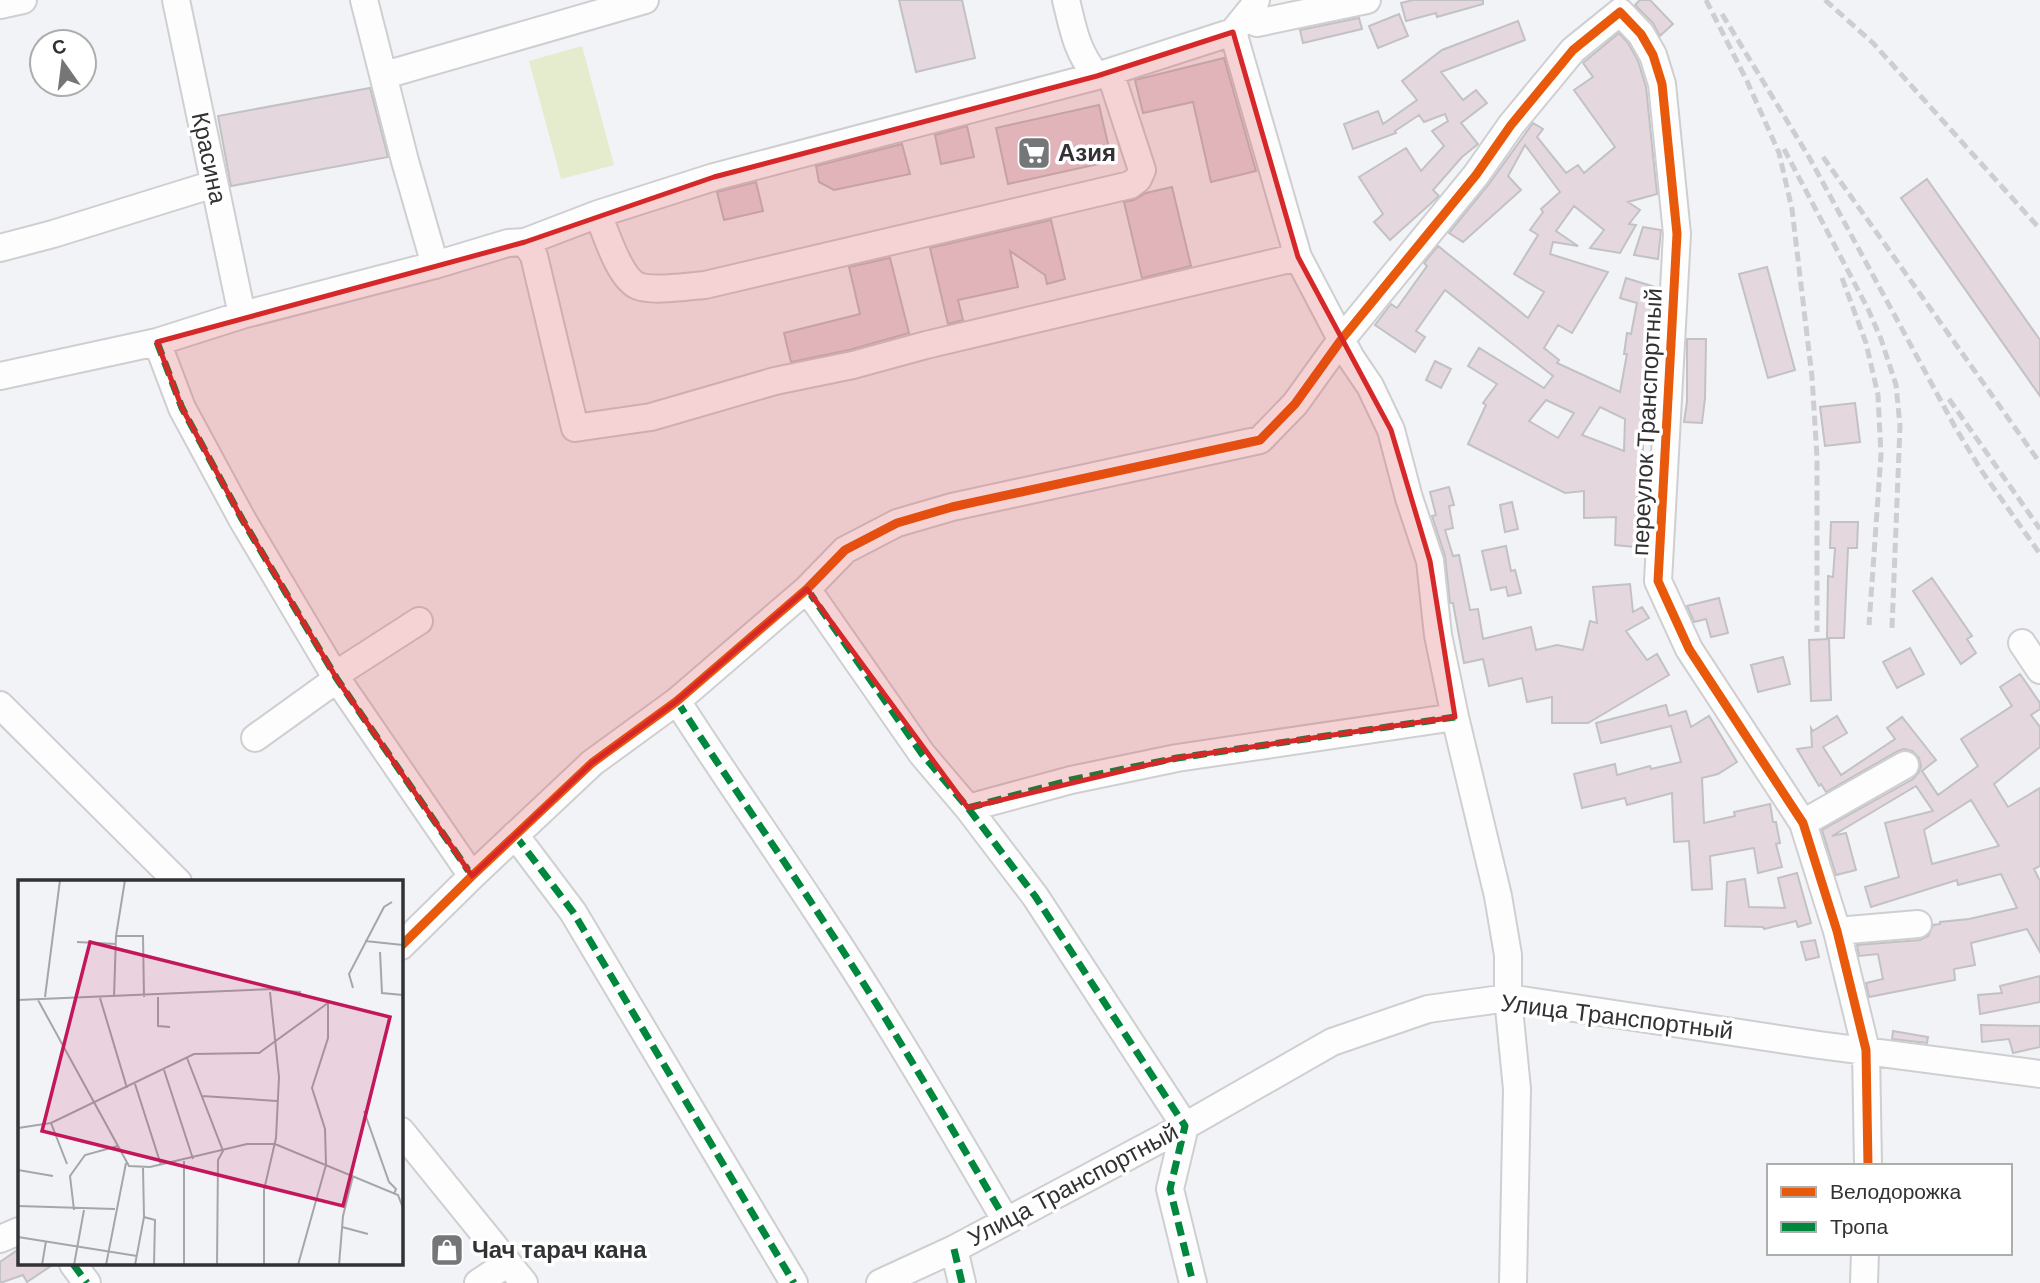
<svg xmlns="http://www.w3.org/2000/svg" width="2040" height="1283" font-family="'DM Sans',sans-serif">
	<rect width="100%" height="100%" fill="#f2f3f6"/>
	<!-- green -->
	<path fill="#e4eccd" d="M582,46L614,165L561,179L529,61Z"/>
	<!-- building -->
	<path fill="#e4d8de" stroke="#c2c1c3" stroke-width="2" fill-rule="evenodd" d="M899,0H962L975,58L916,72Z
		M1413,0H1483V4L1437,17L1436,13L1406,21L1401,3Z
		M1640,0H1650L1673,24L1660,36L1653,23L1635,5Z
		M1399,14L1408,36L1378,48L1369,26Z
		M1359,18L1362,29L1303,43L1300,30Z
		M1518,21L1525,40L1441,72L1463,100L1476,90L1487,103L1461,123L1478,144L1462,157L1433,190L1439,196L1390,240L1374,222L1383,214L1359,177L1406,148L1421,171L1444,146L1432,131L1448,121L1445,114L1424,122L1419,115L1395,131L1396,133L1353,149L1344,124L1378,111L1383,124L1417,100L1402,81L1442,50Z
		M1619,33L1628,43L1638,61L1646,87L1657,194L1628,202L1640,210L1629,224L1636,225L1620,253L1590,248L1604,230L1574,206L1556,231L1578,246L1553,242L1550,254L1608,272L1572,333L1558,325L1544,348L1559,360L1557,363L1620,392L1627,354H1624L1627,333L1631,334L1637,303L1620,298L1626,278L1658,288L1648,320L1656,321V329L1644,398L1642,490H1638L1635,547L1615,545L1616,517L1584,518V491L1565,493L1468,444L1486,405L1483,403L1497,384L1468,366L1479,348L1544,388L1553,376L1445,290L1416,331L1425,337L1415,352L1375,325L1391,304L1397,308L1427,266L1424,263L1438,246L1528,318L1544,292L1514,274L1538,235L1530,230L1543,212L1541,209L1560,192L1525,145L1508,176L1521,190L1463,242L1449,233L1489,184L1533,123L1543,129L1537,137L1566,173L1578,165L1584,173L1615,147L1574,90L1593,77L1583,63ZM1546,400L1574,413L1558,438L1529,421ZM1600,407L1625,419L1624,451L1582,435Z
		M1224,58L1256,171L1211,182L1193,102L1143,113L1135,80Z
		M370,88L388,157L231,186L218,116Z
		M1099,105L1112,161L1008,184L996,128Z
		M967,126L974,157L941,164L935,135Z
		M902,144L910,174L834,190L819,182L816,166Z
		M1927,179L2040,340V396L1901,198Z
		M756,182L763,211L724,220L717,192Z
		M1172,187L1191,266L1142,278L1124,202L1134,200L1146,193Z
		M1051,220L1065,279L1047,284L1045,275L1010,251L1018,287L958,300L963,320L948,324L930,248Z
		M1643,227L1661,230L1658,259L1634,255Z
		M890,258L909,333L849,350L791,362L784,333L860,314L849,267Z
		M1767,267L1795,370L1768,378L1739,274Z
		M1687,339H1706L1705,398L1702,423L1684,422L1687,402Z
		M1435,361L1451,369L1441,388L1426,380Z
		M1855,403L1860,442L1825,446L1820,407Z
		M1449,487L1454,505L1449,506L1453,528L1445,530L1453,556L1459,555L1470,610L1478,609L1483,639L1531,627L1536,650L1557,645L1583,650L1590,621L1597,623L1593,587L1630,584L1633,612L1642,607L1649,618L1626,631L1647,660L1657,654L1669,675L1588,723H1552V697L1527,702L1522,678L1489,686L1483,659L1464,663L1453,603H1450L1445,556L1432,516L1436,515L1430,492Z
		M1512,502L1518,529L1505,532L1500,505Z
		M1831,522H1858L1857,548H1848L1844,638H1827L1828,576L1833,577L1835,548H1830Z
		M1506,546L1511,571L1515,570L1521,593L1508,596L1506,587L1491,590L1482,551Z
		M1932,578L1972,636L1967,639L1976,653L1961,664L1913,591Z
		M1719,598L1728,633L1711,637L1706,619L1694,622L1687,606Z
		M1829,639L1831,700L1811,701L1809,640Z
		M1910,648L1924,674L1897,688L1883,662Z
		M1783,657L1790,684L1758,692L1751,665Z
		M2020,674L2040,703V709L2031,715L2040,727V747L1994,784L2008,807L2040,788V866L2034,869L2040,881V952L2027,929L1971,943L1975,965L1954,969L1955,980L1869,997L1866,983L1883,979L1878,954L1859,956L1857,945L1920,940L1928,936L1933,925L1940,924V922L1969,919L2017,908L2001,874L1958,885L1957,880L1871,907L1865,887L1899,877L1885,823L1933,811L1916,786L1832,836L1846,833L1856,870L1836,875L1822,830L1913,779L1919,772L1921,766L1919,758L1912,751L1904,749L1898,751L1826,792L1821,784L1819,786L1797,749L1812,747L1811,728L1813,731L1837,716L1847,733L1823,747L1841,775L1895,739L1887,728L1902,717L1936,760L1922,771L1938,795L1978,766L1961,739L2012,706L2000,687ZM1971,800L1999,846L1932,864L1924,830Z
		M1666,705L1669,716L1686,711L1691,727L1709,716L1737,762L1718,774L1702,778L1704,823L1735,816L1734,812L1770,804L1773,822H1776L1780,843L1776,844L1782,867L1758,873L1754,848L1710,856L1712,889L1692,890L1689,841L1674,842L1672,793L1627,805L1625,798L1582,808L1574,774L1615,764L1617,775L1650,766L1651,769L1681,762L1671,726L1601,743L1596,723Z
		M1797,873L1811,923L1798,927L1796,921L1764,929L1763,927L1725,926L1727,882L1745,879L1749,907L1785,908L1778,878Z
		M1815,940L1819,957L1806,960L1801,942Z
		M2040,976V1002L1980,1014L1978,995L2002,993L2000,986Z
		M1981,1025L2040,1026V1047L2013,1053L2009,1039L1982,1042Z
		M1893,1031L1928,1037L1927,1043L1892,1039Z
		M19,1249V1264H54L27,1282L23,1275L0,1283V1262Z"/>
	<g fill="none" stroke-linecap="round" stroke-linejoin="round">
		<defs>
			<path id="minor" d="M176,0L242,315
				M364,0L405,161L435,265
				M1066,0C1073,29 1077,53 1097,76
				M0,5L23,0
				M1245,18L1257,23L1367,0
				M1233,32L1298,257L1351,358L1370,386L1391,430L1409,498L1430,561L1438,635L1455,717L1498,896L1508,955V998L1517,1089L1513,1283
				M385,75L645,0
				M598,214C606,233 619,278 638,286C654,292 688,286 705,285L1130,185L1138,179L1142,170L1110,72
				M525,242L534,256L575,428L651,417L775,381L853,365L926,345L1298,257
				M0,248L53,234L214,184
				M157,342L182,408L242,519L337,679L472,876
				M0,376L157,342L242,315L435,265L508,243L525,242L598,214L714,177L1097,76L1233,32L1254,6L1256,0
				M807,589L922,754L968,808L1035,896L1185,1126L1170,1189L1193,1283
				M2022,643L2040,670
				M335,675L419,621
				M677,701C725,776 776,848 824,922C888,1019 947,1120 1006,1221
				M0,705L178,882
				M255,738L337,679
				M968,808L1071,780L1177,758L1455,717
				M1803,823L1905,765
				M515,835L573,912L794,1283
				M1837,931L1918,924
				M401,946L472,876L592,763L677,701L807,589L845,550L897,523L952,507L1260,440L1295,404L1341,340L1476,175L1511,125L1573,50L1620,12L1641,34L1653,55L1662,84L1677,234L1658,581L1689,649L1803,823L1837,931L1866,1050L1868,1166
				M401,1131L524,1283
				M0,1239L19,1231
				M954,1249L962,1283
				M73,1264L87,1283
				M478,1283L508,1263
				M880,1283L954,1249L1185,1126L1332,1042L1428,1009L1508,998L1819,1045L2040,1074
				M1864,1283L1865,1253"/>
		</defs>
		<!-- minor casing -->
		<use href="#minor" stroke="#cfcfd2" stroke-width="30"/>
		<!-- minor -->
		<use href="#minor" stroke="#fdfdfe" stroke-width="26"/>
		<!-- rail -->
		<path stroke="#ceced0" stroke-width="5" stroke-dasharray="10 5" stroke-linecap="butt" d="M1706,0L1747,81L1779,153L1792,209L1812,377L1817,457V632
			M1825,0L1873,43L2040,229
			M1722,14L1809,157L1955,427L1981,470L2040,554
			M1784,149L1868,309L1881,339L1896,385L1900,426L1892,628
			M1823,157L2040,463
			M1842,278L1866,343L1878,395L1881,455L1869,625
			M1949,399L2040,529"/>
		<!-- quiet -->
		<path stroke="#00873e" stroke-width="7" stroke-dasharray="14 7" stroke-linecap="butt" d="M157,342L182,408L242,519L337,679L472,876
			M807,589L922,754L968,808L1035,896L1185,1126L1170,1189L1193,1283
			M677,701C725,776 776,848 824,922C888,1019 947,1120 1006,1221
			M968,808L1071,780L1177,758L1455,717
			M515,835L573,912L794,1283
			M954,1249L962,1283
			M73,1264L87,1283"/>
		<defs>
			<path id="cycleway" d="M401,946L472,876L592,763L677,701L807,589L845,550L897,523L952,507L1260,440L1295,404L1341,340L1476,175L1511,125L1573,50L1620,12L1641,34L1653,55L1662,84L1677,234L1658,581L1689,649L1803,823L1837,931L1866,1050L1868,1166"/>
		</defs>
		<!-- cycleway casing -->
		<use href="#cycleway" stroke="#fff" stroke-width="13"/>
		<!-- cycleway -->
		<use href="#cycleway" stroke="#e8590c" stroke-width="9"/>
	</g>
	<!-- marked area -->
	<path fill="#d62828" fill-opacity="0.2" stroke="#d62828" stroke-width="5" stroke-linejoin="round" d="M1233,32L1298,257L1391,430L1430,561L1455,717L1177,758L968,808L807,589L677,701L592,763L472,876L337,679L242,519L182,408L157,342L525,242L714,177L1097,76Z"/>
	<!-- icons -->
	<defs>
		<symbol id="supermarket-square" viewBox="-11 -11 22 22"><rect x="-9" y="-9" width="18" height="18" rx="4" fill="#757678" stroke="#fff"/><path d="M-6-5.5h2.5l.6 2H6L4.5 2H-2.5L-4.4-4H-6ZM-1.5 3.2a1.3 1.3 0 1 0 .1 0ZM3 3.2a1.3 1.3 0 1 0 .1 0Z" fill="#fff"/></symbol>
		<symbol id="shop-square" viewBox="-11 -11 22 22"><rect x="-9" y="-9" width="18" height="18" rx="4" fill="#757678" stroke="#fff"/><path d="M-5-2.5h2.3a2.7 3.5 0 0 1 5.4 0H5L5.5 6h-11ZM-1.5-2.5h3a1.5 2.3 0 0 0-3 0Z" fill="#fff"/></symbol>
	</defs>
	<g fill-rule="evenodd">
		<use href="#supermarket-square" x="1015" y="134" width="38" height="38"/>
		<use href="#shop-square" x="428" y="1231" width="38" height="38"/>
	</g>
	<g text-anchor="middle" stroke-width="7" stroke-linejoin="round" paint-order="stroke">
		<!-- poi labels -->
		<g font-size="24" font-weight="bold" fill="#323234" stroke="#fff" text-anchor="start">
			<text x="1058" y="161">Азия</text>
			<text x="472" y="1258">Чач тарач кана</text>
		</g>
		<!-- street labels -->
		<g font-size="24" fill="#323234" stroke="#fff">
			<text transform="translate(209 158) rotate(78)" y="8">Красина</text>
			<text transform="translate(1647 422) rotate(-87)" y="8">переулок Транспортный</text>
			<text transform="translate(1617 1017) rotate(7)" y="8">Улица Транспортный</text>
			<text transform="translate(1073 1185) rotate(-28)" y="8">Улица Транспортный</text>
		</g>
	</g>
	<!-- overview -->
	<g transform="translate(18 880)">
		<rect width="385" height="385" fill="#f2f3f6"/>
		<path fill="none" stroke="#a5a6a8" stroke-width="2" d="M0,34V0M98,56H125L126,117M347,61L385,65M59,62L98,64M362,72L364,113L385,115M335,108L331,94L366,27L374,22M254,110L283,112M27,117L42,0M96,117L98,56L107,0M140,117V146L152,147M82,118L109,208M0,120L256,109M20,120L111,286L132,287L229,264H257L380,315L385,328M169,178L205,271L200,280L199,385M146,190L175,279M117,204L143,285M184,216L259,221M346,231L371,302L378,309L376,314M33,243L49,284M0,248L33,243L176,174L241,173L310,123V158L294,208L307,249L308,285L280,385M0,290L35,296M0,326L97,329M56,330L52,296L67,275L100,266M126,337L137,340L136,385M324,347L350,354M0,357L119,376M24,385L28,361M56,385L66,330M88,385L108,283M117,385L126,337L125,288M166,385V281M246,385V310L258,258L261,197L252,112M321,385L325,336L335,296"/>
		<path fill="#c2185b" fill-opacity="0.15" stroke="#c2185b" stroke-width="3.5" d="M72,62L372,137L325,326L24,251Z"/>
		<rect width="385" height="385" fill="none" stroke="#323234" stroke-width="3.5"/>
	</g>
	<!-- legend -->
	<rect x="1767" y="1164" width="245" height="91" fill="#ffffff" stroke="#adadae" stroke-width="2"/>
	<rect x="1781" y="1187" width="35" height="10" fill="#e8590c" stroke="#adadae" stroke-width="2"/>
	<text x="1830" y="1199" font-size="21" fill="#323234">Велодорожка</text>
	<rect x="1781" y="1222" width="35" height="10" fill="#00873e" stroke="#adadae" stroke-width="2"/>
	<text x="1830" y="1234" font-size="21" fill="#323234">Тропа</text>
	<!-- north arrow -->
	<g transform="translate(63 63) rotate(346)"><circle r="33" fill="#ffffff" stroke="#adadae" stroke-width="2"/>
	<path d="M0-5L12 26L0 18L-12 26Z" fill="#757678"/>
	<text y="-10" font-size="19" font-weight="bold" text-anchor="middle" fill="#323234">С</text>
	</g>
</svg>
